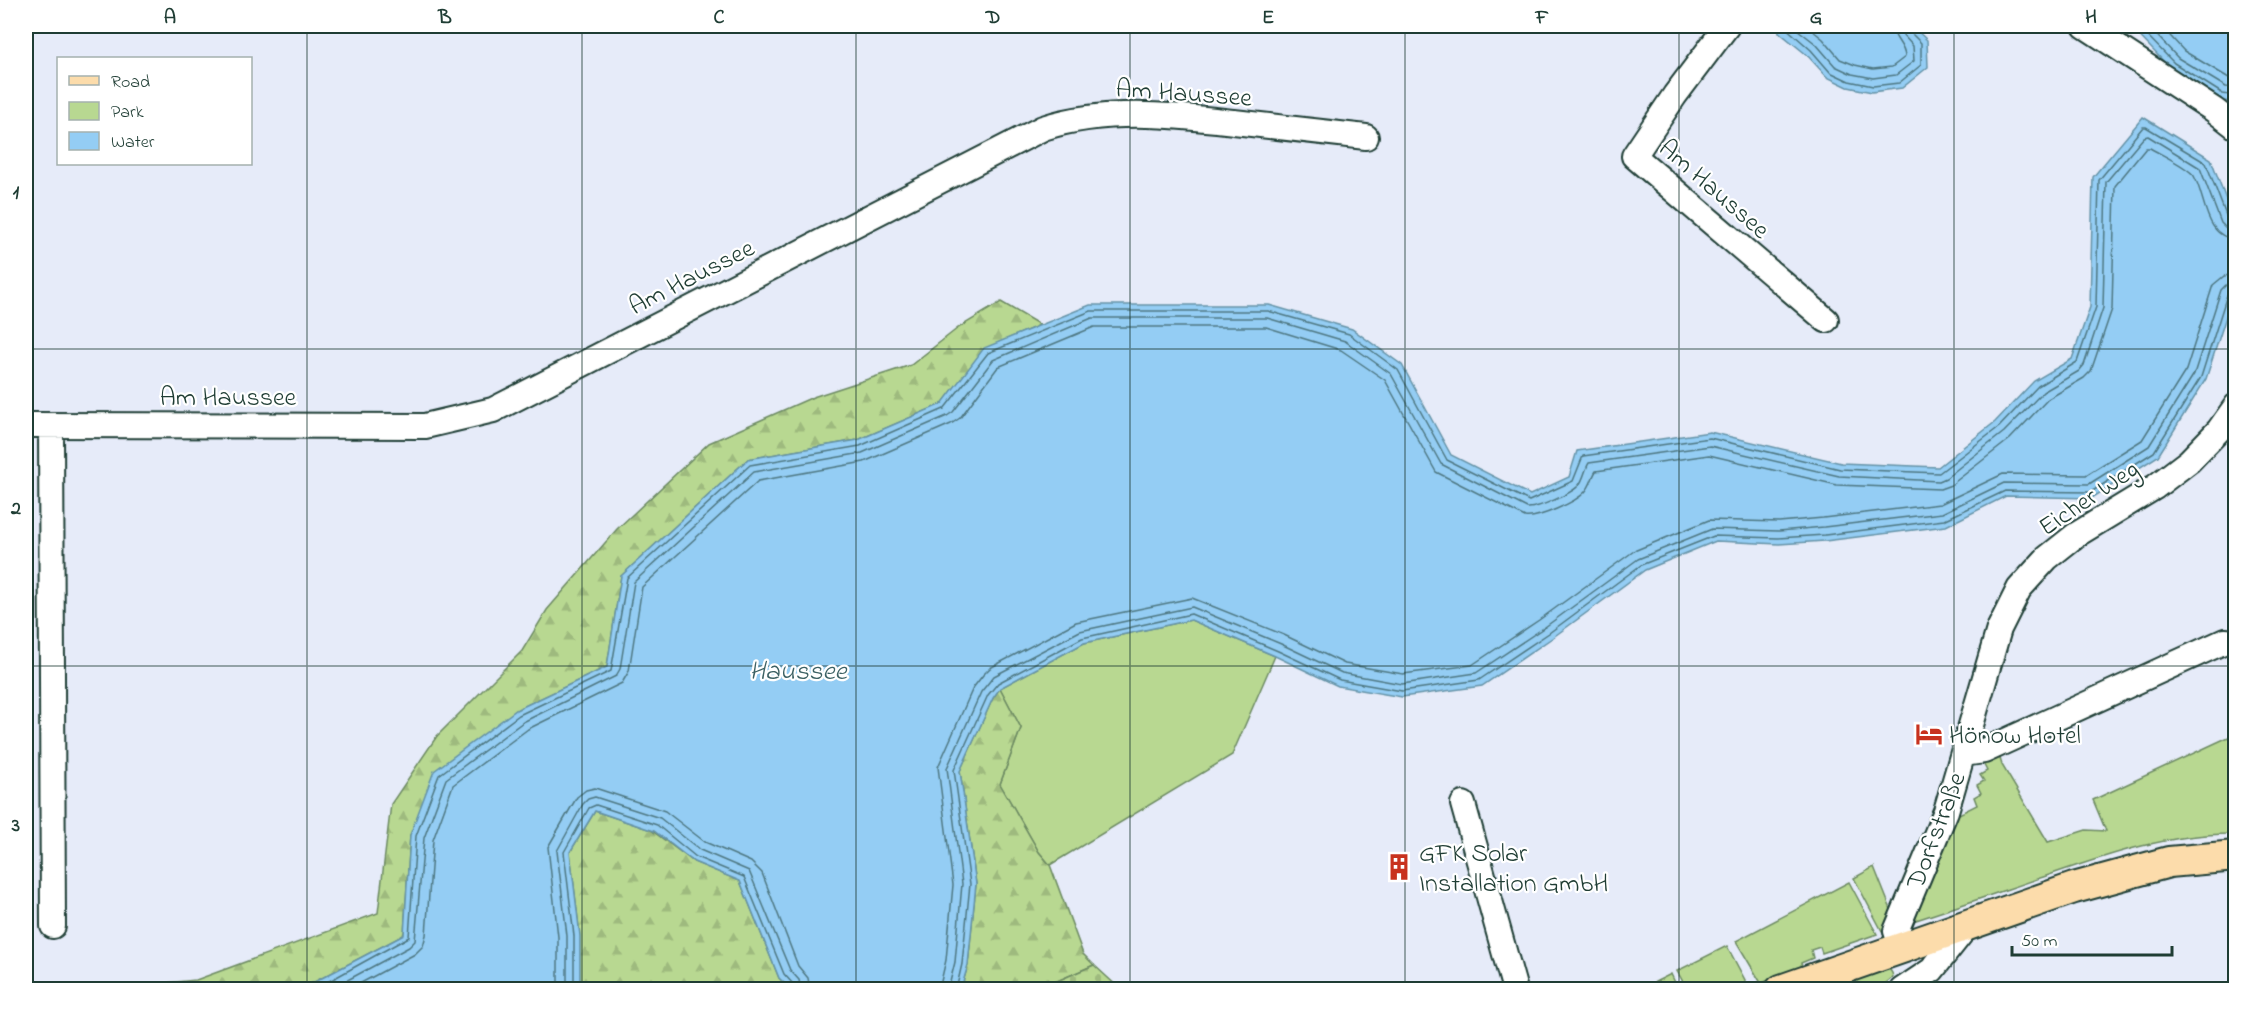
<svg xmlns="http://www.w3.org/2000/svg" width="2261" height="1015" font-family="'Indie Flower',sans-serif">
	<defs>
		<pattern id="forest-firs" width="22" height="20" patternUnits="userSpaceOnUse" patternTransform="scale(1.5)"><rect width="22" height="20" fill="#b8d891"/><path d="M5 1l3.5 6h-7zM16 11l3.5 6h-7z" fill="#9eba7e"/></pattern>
		<pattern id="cemetery-stones" width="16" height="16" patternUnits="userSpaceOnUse" patternTransform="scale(1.5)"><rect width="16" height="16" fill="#b8d891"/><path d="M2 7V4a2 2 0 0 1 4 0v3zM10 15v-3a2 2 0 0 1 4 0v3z" fill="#9eba7e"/></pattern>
	</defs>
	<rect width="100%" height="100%" fill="#e6ebf9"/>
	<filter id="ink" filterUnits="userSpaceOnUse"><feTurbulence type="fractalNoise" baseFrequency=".0167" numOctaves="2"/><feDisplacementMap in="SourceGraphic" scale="12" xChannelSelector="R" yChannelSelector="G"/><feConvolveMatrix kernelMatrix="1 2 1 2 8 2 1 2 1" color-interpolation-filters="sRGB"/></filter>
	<g filter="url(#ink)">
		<!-- green -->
		<path fill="#b8d891" stroke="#6c8a62" stroke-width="1.5" d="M1191,620L1275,656L1232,755L1050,865L1039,852L1000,784L1021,728L1000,688L1084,643Z
			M2235,734V834C2171,833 2110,854 2049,875C2002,891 1954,908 1907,923L1955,816L1977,805L1974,797L1981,793L1977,785L1984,781L1980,775L1987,771L1983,763L1999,755L2002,765L2048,842L2086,830L2106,831L2093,800Z
			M1874,867L1892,912L1886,930L1882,931L1854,878Z
			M1849,882L1877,934L1822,953L1820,947L1811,950L1813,958L1801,963L1802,968L1761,983L1736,941Z
			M1727,946L1745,980V988L1687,989L1677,971Z
			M1888,967L1892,973L1893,977L1879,989L1839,988L1857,983L1855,978Z
			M1671,974L1678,989H1641Z"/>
		<!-- forest -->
		<path fill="url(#forest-firs)" stroke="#6c8a62" stroke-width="1.5" d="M1001,302L1040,325L984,349L942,404L858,440L748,459L621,576L607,667L516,710L410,835L404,935L301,989L138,990L145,985L196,980L378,913L391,804L437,736L522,651L547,610L617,529L709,443L813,397L911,365L958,328Z
			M1000,688L1021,728L1000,784L1039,852L1050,865L1083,954L1094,965L1039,989H961L968,965L976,884L960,771L993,698Z
			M595,811L651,830L694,862L740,881L779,978L790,989H580V936L570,852Z"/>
		<!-- cemetery -->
		<path fill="url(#cemetery-stones)" stroke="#6c8a62" stroke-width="1.5" d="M1094,965L1120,989H1039Z"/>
		<!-- water -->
		<path fill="#94cdf4" stroke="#6593a7" stroke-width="1.5" d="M1778,26H1912L1927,40L1928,67L1902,88L1872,92L1848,87L1827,77L1807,55L1779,32Z
			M2130,26H2235V102L2222,101L2170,68Z
			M2143,117L2211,159L2235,224L2236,263L2232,298L2206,379L2158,456L2092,498L2006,496L1946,526L1825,541L1779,544L1716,541L1645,570L1552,638L1482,686L1402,697L1338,686L1275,656L1191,620L1084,643L1000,688L993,698L960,771L976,884L968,965L961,989H790L779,978L740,881L694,862L654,831L595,811L570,852L580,936V989H301L404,935L410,835L434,771L516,710L607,667L621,576L748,459L858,440L942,404L984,348L1090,305H1269L1352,329L1402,365L1451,455L1530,495L1569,477L1577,451L1710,432L1841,463L1938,467L1995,422L2034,381L2072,359L2090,307L2093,177Z"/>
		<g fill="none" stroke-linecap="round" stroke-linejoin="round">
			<!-- shore -->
			<path stroke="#4e7781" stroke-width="1.5" d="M1784,26L1811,50L1830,72L1849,81L1873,86L1899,83L1921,65V43L1910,32L1909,26
				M1793,26L1816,44L1835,66L1852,74L1873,78L1896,75L1914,61L1913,46L1903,35L1901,26
				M1807,26L1823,39L1840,59L1855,65L1873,69L1892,67L1905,57C1905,45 1893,39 1892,26
				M2138,26L2174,63L2223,94L2236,96
				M2148,26L2178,58L2226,87L2236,88
				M2161,26L2184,51L2229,78L2236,79
				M313,990L409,937L416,836L439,775L519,715L611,671L627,578L750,465L860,446L944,409L988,353L1091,311H1268L1349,334L1398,370L1447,460L1529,501L1573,481L1583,456L1710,438L1840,469L1939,473L1999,427L2038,386L2077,362L2096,307L2099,180L2143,127H2146L2206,163L2227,218L2231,222L2236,223
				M329,990L409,947L415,941L424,838L446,779L523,722L616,676L620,669L634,582L754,472L862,453L947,416L953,412L993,360L1092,318H1267L1345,341L1391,374L1441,464L1527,508C1537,509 1573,493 1579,485C1584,479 1585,469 1589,463L1710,446L1839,476L1939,481L1946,478L2004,432L2043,392L2079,371L2084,365L2103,308L2106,182L2144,137L2148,136L2200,168L2221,223L2227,229L2236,230
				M348,990L415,954L423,946L426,935L433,840L453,785L528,729L622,683L629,671L642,587L758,481L864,462L951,424L960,418L998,367L1094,327H1266L1341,350L1385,380L1436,472L1525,517C1538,519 1576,502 1585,492C1591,486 1592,477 1596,471L1709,455L1837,485L1940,489L1951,485L2010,439L2048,399L2084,378L2091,371L2112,309L2115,186L2146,148H2150C2160,154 2188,167 2194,176C2206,197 2204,238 2236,239
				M558,990V937L548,847L577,797L586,790L595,788L665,811L705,842L751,862L762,873L798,966L808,978L810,990
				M567,990V936L557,851L583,804L588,799L595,797L660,818L700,850L749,871L790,970L799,980L801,990
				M574,990V936L564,852L589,808L596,805L657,825L696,857L744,877L784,974L793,984L794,990
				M939,990L946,960L953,885L938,767L973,688L983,675L990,668L1076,622L1192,598L1284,635L1345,664L1403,674L1472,665L1539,620L1634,551L1709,520L1779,522L1823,518L1940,504L2003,474L2086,475L2142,440L2186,370L2213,285L2224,276L2236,274
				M948,990L955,962L962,884L947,768L981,692L994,676L1080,631L1192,607L1281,644L1342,673L1402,684L1476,673L1545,627L1638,559L1712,529L1779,531L1824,527L1942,513L2004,483L2089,484L2149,446L2194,374L2221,290L2227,284L2236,283
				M956,990L962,964L970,884L954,770L988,695L998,683L1082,638L1191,614L1278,651L1340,680L1402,691L1479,680L1549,633L1641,565L1714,536L1778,538L1825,535L1944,520L2005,491L2091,492L2154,452L2201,377L2227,295L2230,291L2236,290"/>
			<defs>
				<path id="minor" d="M1727,26L1675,95L1634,156L1826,320
					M2085,26L2214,110L2236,127
					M26,425L425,426L493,410L1043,128C1106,108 1169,115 1234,122C1278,127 1322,132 1366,137
					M51,426L53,926
					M1963,754L1984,751L2225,641L2236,642
					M1463,804L1515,990
					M1901,946L1896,931L1946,811L1999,629L2019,589L2047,558L2076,535L2155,487L2189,461L2219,430L2236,406
					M1902,990L1932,970L1966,927"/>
				<path id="major" d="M1781,990L2074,888L2169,862L2236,856"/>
			</defs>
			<!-- minor casing -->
			<use href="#minor" stroke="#1f3d34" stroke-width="28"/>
			<!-- major casing -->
			<use href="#major" stroke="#1f3d34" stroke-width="34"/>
			<!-- minor -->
			<use href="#minor" stroke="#fff" stroke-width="24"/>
			<!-- major -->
			<use href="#major" stroke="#fcdcab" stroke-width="30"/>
		</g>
	</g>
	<!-- grid -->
	<path fill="none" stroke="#1f3d34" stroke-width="1.5" stroke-opacity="0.55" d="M307,26V990M582,26V990M856,26V990M1130,26V990M1405,26V990M1679,26V990M1954,26V990M26,349H2236M26,666H2236"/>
	<!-- icons -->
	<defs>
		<symbol id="hotel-bare" viewBox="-9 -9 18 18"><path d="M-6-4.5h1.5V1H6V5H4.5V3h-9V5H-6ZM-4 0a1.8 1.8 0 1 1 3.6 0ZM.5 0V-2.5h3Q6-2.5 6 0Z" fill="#c8321e" stroke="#fff" stroke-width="2.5" paint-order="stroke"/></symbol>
		<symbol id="building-bare" viewBox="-9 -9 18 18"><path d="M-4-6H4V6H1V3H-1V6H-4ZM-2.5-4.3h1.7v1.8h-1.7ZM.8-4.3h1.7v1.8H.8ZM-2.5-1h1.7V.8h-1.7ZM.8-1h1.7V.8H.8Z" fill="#c8321e" stroke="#fff" stroke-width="2.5" paint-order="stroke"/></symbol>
	</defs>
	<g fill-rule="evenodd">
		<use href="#hotel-bare" x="1910" y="715" width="38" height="38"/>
		<use href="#building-bare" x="1380" y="848" width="38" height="38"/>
	</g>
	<g text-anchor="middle" stroke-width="4.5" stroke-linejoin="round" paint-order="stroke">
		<!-- street labels -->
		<g font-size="26" fill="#1f3d34" stroke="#fff">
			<text transform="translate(1184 92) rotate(4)" y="9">Am Haussee</text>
			<text transform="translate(1715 188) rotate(41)" y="9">Am Haussee</text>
			<text transform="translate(691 276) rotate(-27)" y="9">Am Haussee</text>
			<text x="228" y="405">Am Haussee</text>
			<text transform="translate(2088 497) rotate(-34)" y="9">Eicher Weg</text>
			<text transform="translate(1935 830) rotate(-69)" y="9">Dorfstraße</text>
		</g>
		<!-- poi labels -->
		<g font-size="26" fill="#1f3d34" stroke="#fff" text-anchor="start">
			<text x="1949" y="743">Hönow Hotel</text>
			<text x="1419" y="861">GFK Solar<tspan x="1419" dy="30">Installation GmbH</tspan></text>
		</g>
		<!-- water labels -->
		<g font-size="27" font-style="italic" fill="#3c6164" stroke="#fff">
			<text x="798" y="679">Haussee</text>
		</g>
	</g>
	<!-- margin -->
	<rect width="2261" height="1015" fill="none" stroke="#fff" stroke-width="66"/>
	<!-- legend -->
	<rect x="57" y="57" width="195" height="108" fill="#ffffff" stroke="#a5b1ae" stroke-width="1.5"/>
	<rect x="69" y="76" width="30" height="9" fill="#fcdcab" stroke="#a5b1ae" stroke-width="1.5"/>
	<text x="111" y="87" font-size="18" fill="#1f3d34">Road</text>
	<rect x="69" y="102" width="30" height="18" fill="#b8d891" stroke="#a5b1ae" stroke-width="1.5"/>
	<text x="111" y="117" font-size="18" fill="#1f3d34">Park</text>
	<rect x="69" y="132" width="30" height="18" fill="#94cdf4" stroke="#a5b1ae" stroke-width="1.5"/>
	<text x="111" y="147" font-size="18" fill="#1f3d34">Water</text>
	<!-- scale -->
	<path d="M2012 946v9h160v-9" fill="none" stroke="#1f3d34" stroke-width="3"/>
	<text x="2021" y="946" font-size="18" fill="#1f3d34" stroke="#ffffff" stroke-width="4.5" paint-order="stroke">50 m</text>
	<rect x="33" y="33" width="2195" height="949" fill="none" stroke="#1f3d34" stroke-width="2"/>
	<g font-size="20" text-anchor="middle" font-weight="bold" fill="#1f3d34">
		<text x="170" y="23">A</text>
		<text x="445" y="23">B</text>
		<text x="719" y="23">C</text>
		<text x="993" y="23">D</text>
		<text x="1268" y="23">E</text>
		<text x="1542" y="23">F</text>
		<text x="1816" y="23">G</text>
		<text x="2091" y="23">H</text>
		<text x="16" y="198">1</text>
		<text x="16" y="514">2</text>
		<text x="16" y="831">3</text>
	</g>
</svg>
